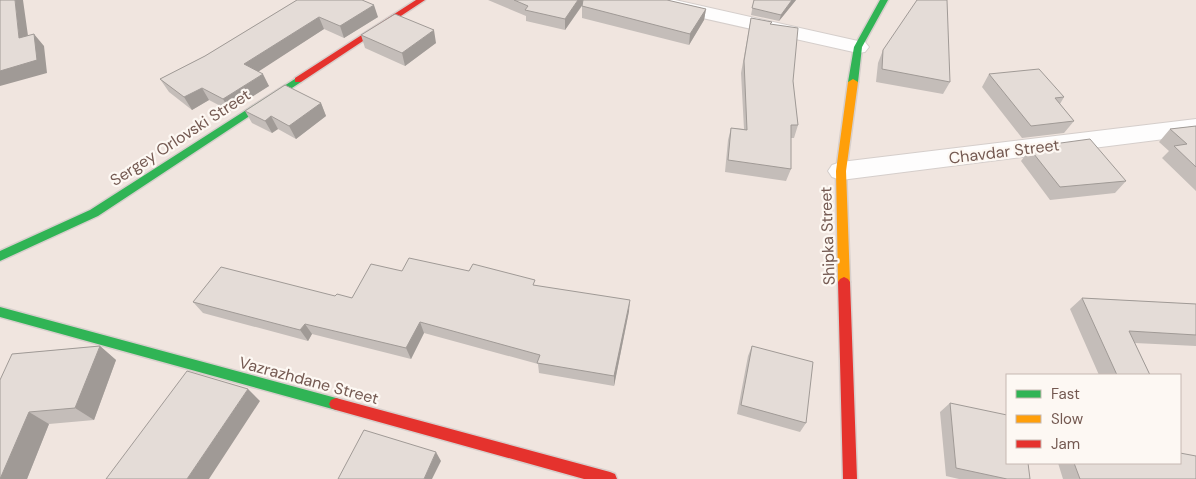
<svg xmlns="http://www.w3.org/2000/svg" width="1196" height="479" font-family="'DM Sans',sans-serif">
	<rect width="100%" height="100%" fill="#f8f3f0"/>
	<!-- residential -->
	<path fill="#f0e5df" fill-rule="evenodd" d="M0,0H1196V479H0ZM1007,375H1180V463H1007Z"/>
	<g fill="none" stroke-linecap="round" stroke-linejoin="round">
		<defs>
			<path id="street" d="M639,0H675L858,41L865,42L869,47L865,52L858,53L649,6L642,4Z
				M1196,119V135L841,180L832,177L828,171L832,165L841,162Z"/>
			<path id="fast" d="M880,0H888L862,47L858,82L856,84H850L848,82L854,47Z
				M298,77L301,78V82L98,216L0,261V251L90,210Z
				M0,307L336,398L341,400L343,404L341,408L336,410L0,317Z"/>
			<path id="slow" d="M853,79L858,82L846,171L850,282L848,285L844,287L840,285L838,282L836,171L848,82Z"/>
			<path id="jam" d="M416,0H425L301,82H295V78Z
				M844,277L848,279L850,282L857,479H843L838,282L840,279Z
				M336,398L610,472L615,474L617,479H584L336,410L331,408L329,404L331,400Z"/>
		</defs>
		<!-- street casing -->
		<use href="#street" stroke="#d5cecb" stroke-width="2"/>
		<!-- fast casing -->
		<use href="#fast" stroke="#d7cfcc" stroke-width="3"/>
		<!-- slow casing -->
		<use href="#slow" stroke="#d7cfcc" stroke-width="3"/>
		<!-- jam casing -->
		<use href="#jam" stroke="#d7cfcc" stroke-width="3"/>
		<!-- street -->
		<use href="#street" fill="#fefdfd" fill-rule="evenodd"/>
		<!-- fast -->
		<use href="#fast" fill="#30b455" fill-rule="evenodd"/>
		<!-- slow -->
		<use href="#slow" fill="#ff9f0a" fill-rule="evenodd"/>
		<!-- jam -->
		<use href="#jam" fill="#e5322d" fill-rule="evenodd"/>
	</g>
	<!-- wall -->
	<path fill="#c4bdb9" d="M297,0L378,17L344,38L324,29L258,71L269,86L230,111L209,100L192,110L169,92L160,79L205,56Z
		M488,0H667L706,9L704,20L689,45L582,18V6L565,30L526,21V16Z
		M754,0H796L779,21L751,15Z
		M751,18L772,22L771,24L793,81L798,125L794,138H791V169L786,181L725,172L728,140L731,128L744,129L741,73Z
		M361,35L436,43L405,66L365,48Z
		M883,50L950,82L943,94L876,82L878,63Z
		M989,74L1064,97L1060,104L1074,121L1064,133L1022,138L982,87Z
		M321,103L326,116L296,139L278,129L272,133L252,123L245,111Z
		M1196,126V191L1162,158L1169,151L1159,142L1170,129Z
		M1046,145L1126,181L1115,193L1050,200L1021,161L1030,149L1044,147Z
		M402,271L535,285L629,311L614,386L539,373L538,364L424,333L411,359L312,334L308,341L203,313L193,302L335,296L352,298Z
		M1082,298L1196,304V346L1135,343L1150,375H1099L1070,309Z
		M100,346L116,360L94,420L49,424L27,479H0L12,354Z
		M752,346L806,423L800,432L737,414L748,356Z
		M950,403L1030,479H959L946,476L940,412Z
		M1058,463H1180L1196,479H1063Z"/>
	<!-- shaded-wall -->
	<path fill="#a09a96" d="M15,0H23L30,50L19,38Z
		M578,0H585V1L565,30V19Z
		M792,0H796L779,21L781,15Z
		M374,5L378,17L344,38L340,26Z
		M706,9L704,20L689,45L690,34Z
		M319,17L324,29L250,77L244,64Z
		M434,30L436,43L405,66L402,53Z
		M34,34L44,46L47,73L0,86V71Z
		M263,74L269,86L230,111L223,99Z
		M202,88L209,100L192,110L184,97Z
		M321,103L326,116L296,139L289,126Z
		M271,116L278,129L272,133L265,121Z
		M630,300L629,311L614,386V376Z
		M420,322L424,333L411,359L406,348Z
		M305,324L312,334L308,341L300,330Z
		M100,346L116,360L94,420L75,408Z
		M248,389L260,401L209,479H187Z
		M29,412L49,424L27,479H0Z
		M436,452L441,461L432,479H424Z"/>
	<!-- building -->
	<path fill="#e4dcd7" stroke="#a09a96" d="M0,0H15L19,38L34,34L37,60L0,71Z
		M297,0H362L374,5L340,26L319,17L244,64L263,74L223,99L202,88L184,97L160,79L205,56Z
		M514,0H578L565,19L525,10L528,6Z
		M583,0H667L706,9L690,34L582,6Z
		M754,0H792L781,15L752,8Z
		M917,0H947L950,82L882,69L883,50Z
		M395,14L434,30L402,53L361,35Z
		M751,18L772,22L770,24L798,28L793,81L798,125H791V169L728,160L731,128L747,130L744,61Z
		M1039,69L1064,97L1055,98L1074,121L1031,126L989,74Z
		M285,85L321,103L289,126L271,116L265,121L245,111Z
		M1196,126V167L1174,146L1187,144L1170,129Z
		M1090,139L1126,181L1060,187L1030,149L1048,147L1046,145Z
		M409,258L469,271L473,264L535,280L533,285L630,300L614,376L537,363L540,355L420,322L406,348L305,324L300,330L193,302L221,267L335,296L337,294L352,298L371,264L402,271Z
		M1082,298L1196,304V335L1129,331L1150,375H1117Z
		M100,346L75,408L29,412L0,479V380L12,354Z
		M752,346L813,362L806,423L741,405Z
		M187,371L248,389L187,479H106Z
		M950,403L1007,415V463H1028L1030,479H1007L956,468Z
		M364,430L436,452L424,479H338Z
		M1180,453L1196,456V479H1080L1074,463H1180Z"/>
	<g text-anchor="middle" stroke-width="4.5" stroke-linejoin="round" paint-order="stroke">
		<!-- street labels -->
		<g font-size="16" fill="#745951" stroke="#fdf8f3">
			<text transform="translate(180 137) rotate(-33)" y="6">Sergey Orlovski Street</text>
			<text transform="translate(1004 151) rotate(-7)" y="6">Chavdar Street</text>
			<text transform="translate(827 236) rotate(-92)" y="6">Shipka Street</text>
			<text transform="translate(309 380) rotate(15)" y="6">Vazrazhdane Street</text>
		</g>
	</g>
	<!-- legend -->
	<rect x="1006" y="374" width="175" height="90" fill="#fdf8f3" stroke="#c6b8b2"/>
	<rect x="1016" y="390" width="25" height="8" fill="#30b455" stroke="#c6b8b2"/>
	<text x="1051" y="399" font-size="15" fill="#745951">Fast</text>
	<rect x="1016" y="415" width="25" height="8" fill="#ff9f0a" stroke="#c6b8b2"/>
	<text x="1051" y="424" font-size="15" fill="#745951">Slow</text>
	<rect x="1016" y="440" width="25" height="8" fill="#e5322d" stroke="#c6b8b2"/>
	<text x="1051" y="449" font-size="15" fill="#745951">Jam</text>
</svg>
